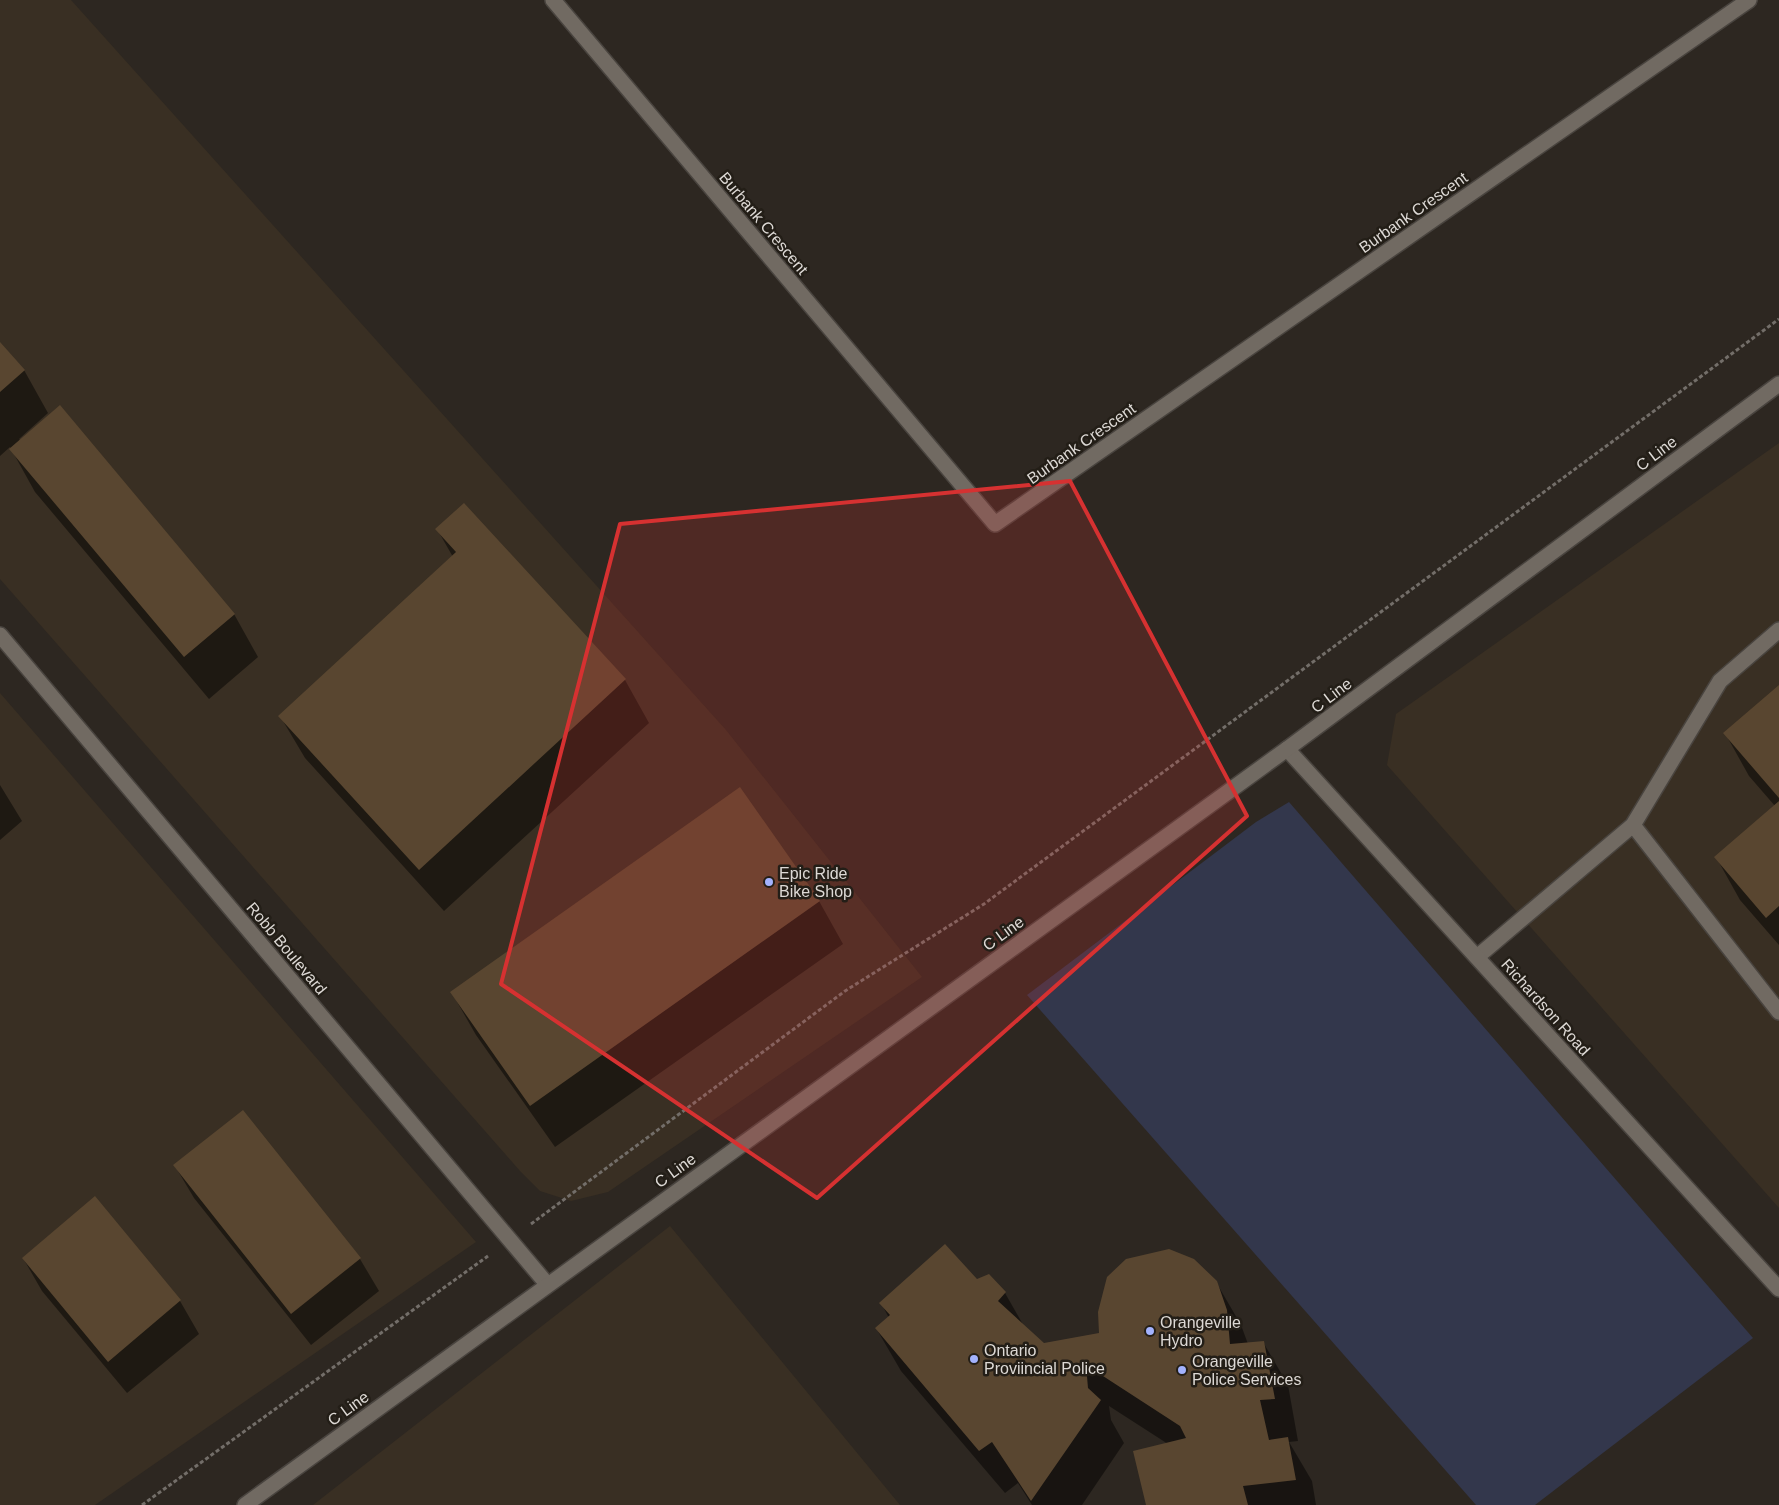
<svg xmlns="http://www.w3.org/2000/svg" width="1779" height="1505" font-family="Arial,sans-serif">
	<rect width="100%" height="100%" fill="#2d2721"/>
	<!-- built -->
	<path fill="#392f23" d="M0,0H71L726,730L922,977L608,1192L571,1201L540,1191L520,1171L0,579Z
		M1779,443V1208L1387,765L1396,714Z
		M0,693L476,1242L95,1505H0Z
		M670,1226L900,1505H313Z"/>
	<!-- green -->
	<path fill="#33374c" d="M1289,802L1753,1338L1535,1505H1476L1027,995L1256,822Z"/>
	<!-- shadow -->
	<path fill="#0007" d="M0,344L24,370L48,413L19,439L234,614L258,657L209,699L35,492L10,447L0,456Z
		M437,529L625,680L649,723L444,911L305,758L280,716L453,557Z
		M1779,687V945L1740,900L1716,857L1775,806L1749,776L1725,733Z
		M0,785L22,821L0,840Z
		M819,901L843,944L555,1147L476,1035L452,993Z
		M243,1112L360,1259L379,1291L311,1345L194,1198L175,1166Z
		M95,1198L180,1301L199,1334L127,1393L42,1291L23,1258Z
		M977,1281L1005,1293L1025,1328L1043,1344L1100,1334L1216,1282L1241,1325L1248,1344L1263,1342L1288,1385L1298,1441L1289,1442L1312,1481L1316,1505H1147L1168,1444L1109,1406L1111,1420L1124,1443L1082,1505H1032L1018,1483L1005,1493L901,1371L876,1328L889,1318L881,1303Z"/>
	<!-- building -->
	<path fill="#594630" d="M0,342L25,370L0,392Z
		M60,405L235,614L184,657L9,449Z
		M464,503L626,679L419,870L278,716L456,552L435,529Z
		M1779,685V798L1723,733Z
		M740,787L820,901L530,1106L450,992Z
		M1779,801V906L1766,918L1714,857Z
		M243,1110L361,1258L291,1314L173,1165Z
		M95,1196L181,1300L108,1362L22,1258Z
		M945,1244L977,1279L989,1274L1006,1292L998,1301L1044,1343L1099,1333L1098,1312L1107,1277L1126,1259L1169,1249L1194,1259L1217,1281L1227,1310L1230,1344L1264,1341L1275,1399L1260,1400L1269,1440L1288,1437L1296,1480L1243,1486L1248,1505H1146L1133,1451L1186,1438L1180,1426L1086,1365L1088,1388L1101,1400L1031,1501L992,1442L979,1451L875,1328L890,1315L879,1303Z"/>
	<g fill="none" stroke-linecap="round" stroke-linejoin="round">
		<defs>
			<path id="service" d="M1633,825L1779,1012
				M1477,957L1633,825L1720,681L1779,630"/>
			<path id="minor" d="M553,0L995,524L1749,0
				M0,635L547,1284
				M1287,749L1779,1289"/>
			<path id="tertiary" d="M245,1505L1287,749L1779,384"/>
		</defs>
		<!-- service casing -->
		<use href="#service" stroke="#49443f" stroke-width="18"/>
		<!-- minor casing -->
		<use href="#minor" stroke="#49443f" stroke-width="18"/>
		<!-- tertiary casing -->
		<use href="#tertiary" stroke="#49443f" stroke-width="18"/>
		<!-- path -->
		<path stroke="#736e69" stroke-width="3" stroke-dasharray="4 2.5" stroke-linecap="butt" d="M531,1224L845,991L984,904L1779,319
			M142,1505L488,1256"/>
		<!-- service -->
		<use href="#service" stroke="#716a62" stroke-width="15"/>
		<!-- minor -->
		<use href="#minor" stroke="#716a62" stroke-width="15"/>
		<!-- tertiary -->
		<use href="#tertiary" stroke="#716a62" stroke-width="15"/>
	</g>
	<!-- marked area -->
	<path fill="#d63131" fill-opacity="0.2" stroke="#d63131" stroke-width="4" stroke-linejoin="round" d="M1070,481L1247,816L817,1198L501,984L620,524Z"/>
	<!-- markers -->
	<g fill="#a3b2fd" stroke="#231e17" stroke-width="2">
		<circle cx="769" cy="882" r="5"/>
		<circle cx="1150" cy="1331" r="5"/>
		<circle cx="974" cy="1359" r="5"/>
		<circle cx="1182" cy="1370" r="5"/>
	</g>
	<g text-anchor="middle" stroke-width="5" stroke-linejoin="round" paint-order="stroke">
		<!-- street labels -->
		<g font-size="16" fill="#ddd9d5" stroke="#231e17">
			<text transform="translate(1413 212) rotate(-35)" y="6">Burbank Crescent</text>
			<text transform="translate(764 223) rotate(50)" y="6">Burbank Crescent</text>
			<text transform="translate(1081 443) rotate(-35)" y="6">Burbank Crescent</text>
			<text transform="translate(1656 453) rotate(-37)" y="6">C Line</text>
			<text transform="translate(1331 695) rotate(-37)" y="6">C Line</text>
			<text transform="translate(1003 933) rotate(-36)" y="6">C Line</text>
			<text transform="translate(287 948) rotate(50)" y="6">Robb Boulevard</text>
			<text transform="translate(1546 1007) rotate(48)" y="6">Richardson Road</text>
			<text transform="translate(675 1170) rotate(-36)" y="6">C Line</text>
			<text transform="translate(348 1408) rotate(-36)" y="6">C Line</text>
		</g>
		<!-- poi labels -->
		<g font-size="16" fill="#ddd9d5" stroke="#231e17" text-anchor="start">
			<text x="779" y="879">Epic Ride<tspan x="779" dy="18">Bike Shop</tspan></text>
			<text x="1160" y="1328">Orangeville<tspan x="1160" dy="18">Hydro</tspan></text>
			<text x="984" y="1356">Ontario<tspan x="984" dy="18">Proviincial Police</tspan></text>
			<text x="1192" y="1367">Orangeville<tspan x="1192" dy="18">Police Services</tspan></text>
		</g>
	</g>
</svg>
